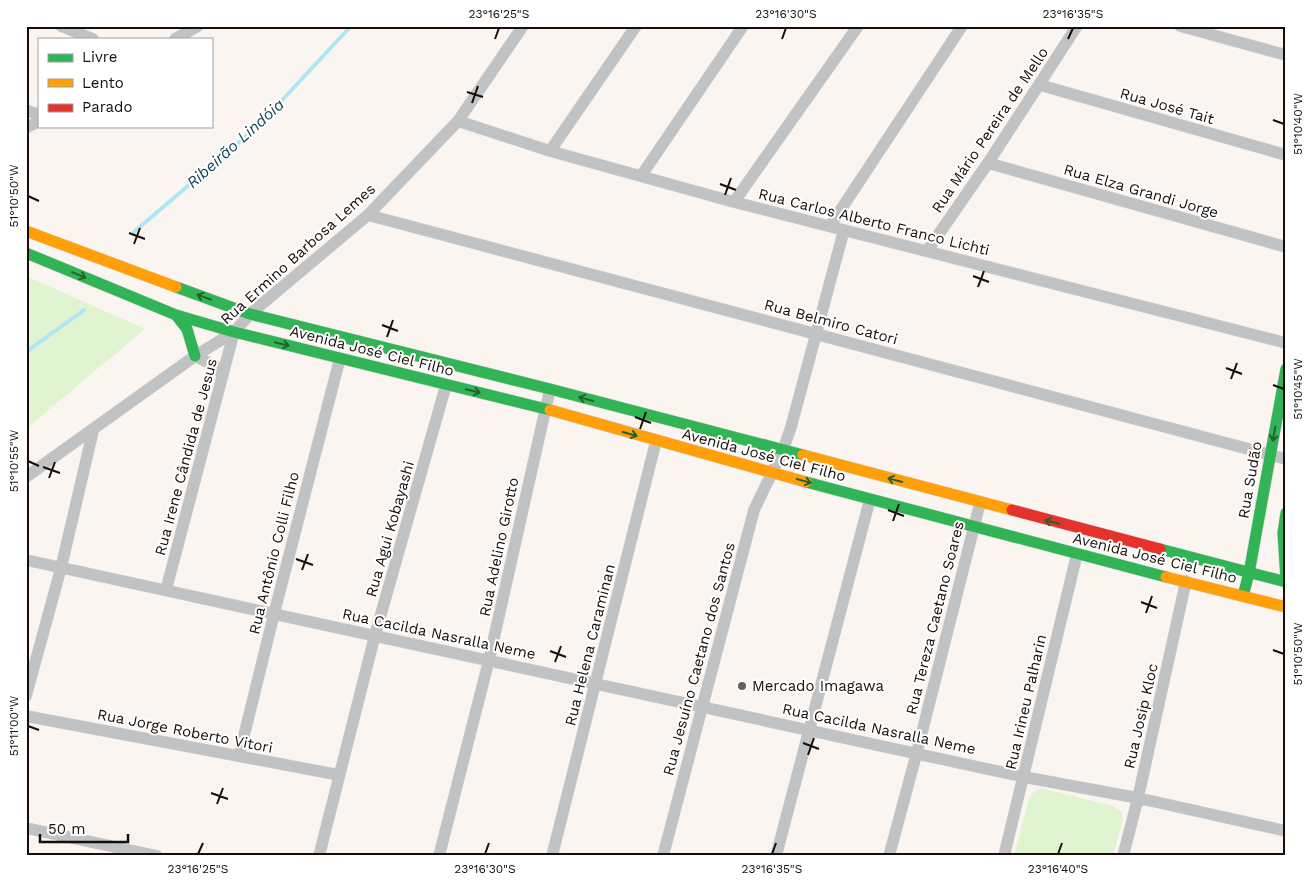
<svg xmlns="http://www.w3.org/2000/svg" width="1312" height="882" font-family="'Work Sans',sans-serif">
	<rect width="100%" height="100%" fill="#faf5f1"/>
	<!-- green -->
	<path fill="#e0f4d1" d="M26,276L145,329L26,429Z
		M1041,788L1113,806L1121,811L1123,819L1113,856H1014L1029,798L1034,792Z"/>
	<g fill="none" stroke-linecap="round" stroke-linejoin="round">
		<!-- stream -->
		<path stroke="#aee6f8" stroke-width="4" d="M134,232L259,125L351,26
			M26,352L84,310"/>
		<defs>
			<path id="street" d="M61,26L93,39
				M1180,26L1286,55
				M175,39L198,26
				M1040,85L1286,155
				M26,110L39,115
				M458,121L550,151L734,202L1286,343
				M26,128L39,121
				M550,151L636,26
				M988,163L1286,247
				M641,176L743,26
				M734,202L858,26
				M368,215L1286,459
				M830,226L962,26
				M927,251L988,163L1077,26
				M195,356L215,366L223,375
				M26,477L195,356L234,332L250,314L368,215L458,121L523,26
				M26,560L1024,777L1138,798L1286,831
				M166,590L234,332
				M26,696L61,568L93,431
				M26,716L339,775
				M239,756L274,614L340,358
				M26,828L157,856
				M319,856L375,635L446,385
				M439,856L489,660L550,389
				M552,856L656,441
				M663,856L754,510L783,450L791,427L844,230
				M776,856L870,499
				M889,856L917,752L980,503
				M1004,856L1077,554
				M1123,856L1138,798L1186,581"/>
			<path id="fast" d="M26,253L176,315L234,332L550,410
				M176,287L250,314L550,389L803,455
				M176,315L187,329L195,356
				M806,482L1166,577
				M1286,513L1283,533L1286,579
				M1160,549L1286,582
				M1243,596L1249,573L1286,369"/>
			<path id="slow" d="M26,231L176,287
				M550,410L806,482
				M803,455L1012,510
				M1166,577L1286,607"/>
			<path id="jam" d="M1012,510L1160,549"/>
		</defs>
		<!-- street casing -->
		<use href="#street" stroke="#d5d0cd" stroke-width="12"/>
		<!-- fast casing -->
		<use href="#fast" stroke="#d5d0cd" stroke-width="12"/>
		<!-- slow casing -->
		<use href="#slow" stroke="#d5d0cd" stroke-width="12"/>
		<!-- jam casing -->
		<use href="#jam" stroke="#d5d0cd" stroke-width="12"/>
		<!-- street -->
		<use href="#street" stroke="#c0c2c4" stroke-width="11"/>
		<!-- fast -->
		<use href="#fast" stroke="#30b455" stroke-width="11"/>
		<!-- slow -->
		<use href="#slow" stroke="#ff9f0a" stroke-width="11"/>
		<!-- jam -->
		<use href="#jam" stroke="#e5322d" stroke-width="11"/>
	</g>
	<!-- one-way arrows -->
	<defs><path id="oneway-shaft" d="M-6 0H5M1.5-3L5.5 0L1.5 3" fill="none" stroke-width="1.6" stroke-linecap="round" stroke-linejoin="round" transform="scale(1.25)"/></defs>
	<g stroke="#24612f">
		<use href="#oneway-shaft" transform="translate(79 275) rotate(22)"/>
		<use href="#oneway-shaft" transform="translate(204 297) rotate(-160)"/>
		<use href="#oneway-shaft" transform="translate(282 344) rotate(14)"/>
		<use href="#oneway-shaft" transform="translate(473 391) rotate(14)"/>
		<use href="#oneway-shaft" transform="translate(586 399) rotate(-165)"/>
		<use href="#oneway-shaft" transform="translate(630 434) rotate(16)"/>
		<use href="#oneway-shaft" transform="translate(1274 434) rotate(100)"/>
		<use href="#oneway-shaft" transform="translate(895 480) rotate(-165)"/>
		<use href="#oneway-shaft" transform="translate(804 481) rotate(15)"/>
		<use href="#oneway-shaft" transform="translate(1052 522) rotate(-166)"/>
	</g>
	<!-- ticks -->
	<path fill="none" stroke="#170e09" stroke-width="2" d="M495,39L499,28M782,39L786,28M1068,39L1073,28M467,92L483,97M472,103L478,86M1273,120L1284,124M720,184L736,190M725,195L731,178M28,196L39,201M129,233L145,239M134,244L140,228M973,276L989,282M978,287L984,271M382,325L398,331M387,337L393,320M1226,368L1242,374M1231,379L1237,363M1273,385L1284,389M635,417L651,423M640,429L646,412M28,461L39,466M43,467L60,473M49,478L55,462M888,510L904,516M893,521L899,504M296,559L313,565M302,570L308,554M1141,602L1157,608M1146,613L1152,596M1273,650L1284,654M550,651L566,657M555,662L561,646M28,726L39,730M803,743L819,749M808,755L814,738M211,793L228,799M217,804L223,788M198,854L203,843M485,854L489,843M772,854L776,843M1058,854L1062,843"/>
	<!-- markers -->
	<circle fill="#665f5a" stroke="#fff" stroke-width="2" cx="742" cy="686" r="5"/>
	<g text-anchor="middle" stroke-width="4" stroke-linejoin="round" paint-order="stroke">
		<!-- street labels -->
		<g font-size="15" fill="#170e09" stroke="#fff">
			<text transform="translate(1167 106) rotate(16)" y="5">Rua José Tait</text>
			<text transform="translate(990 130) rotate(-56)" y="5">Rua Mário Pereira de Mello</text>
			<text transform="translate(1141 191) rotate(16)" y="5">Rua Elza Grandi Jorge</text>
			<text transform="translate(874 222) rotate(14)" y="5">Rua Carlos Alberto Franco Lichti</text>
			<text transform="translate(298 254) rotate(-42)" y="5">Rua Ermino Barbosa Lemes</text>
			<text transform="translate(831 322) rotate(15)" y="5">Rua Belmiro Catori</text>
			<text transform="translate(372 351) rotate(14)" y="5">Avenida José Ciel Filho</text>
			<text transform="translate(764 455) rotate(15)" y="5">Avenida José Ciel Filho</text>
			<text transform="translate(186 457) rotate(-75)" y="5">Rua Irene Cândida de Jesus</text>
			<text transform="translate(1250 480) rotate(-80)" y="5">Rua Sudão</text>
			<text transform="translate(390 529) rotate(-74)" y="5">Rua Agui Kobayashi</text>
			<text transform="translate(499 547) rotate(-78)" y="5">Rua Adelino Girotto</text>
			<text transform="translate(274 553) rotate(-76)" y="5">Rua Antônio Colli Filho</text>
			<text transform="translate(1155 558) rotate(14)" y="5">Avenida José Ciel Filho</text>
			<text transform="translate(935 618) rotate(-76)" y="5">Rua Tereza Caetano Soares</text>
			<text transform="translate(439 634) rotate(12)" y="5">Rua Cacilda Nasralla Neme</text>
			<text transform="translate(590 645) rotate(-76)" y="5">Rua Helena Caraminan</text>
			<text transform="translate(699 659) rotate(-75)" y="5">Rua Jesuíno Caetano dos Santos</text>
			<text transform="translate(1026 702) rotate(-77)" y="5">Rua Irineu Palharin</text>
			<text transform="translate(1141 716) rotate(-77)" y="5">Rua Josip Kloc</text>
			<text transform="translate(879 729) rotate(12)" y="5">Rua Cacilda Nasralla Neme</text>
			<text transform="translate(185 731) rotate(11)" y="5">Rua Jorge Roberto Vitori</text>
		</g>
		<!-- poi labels -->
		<g font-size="15" fill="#170e09" stroke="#fff" text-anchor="start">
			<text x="752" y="691">Mercado Imagawa</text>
		</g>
		<!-- water labels -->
		<g font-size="16" font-style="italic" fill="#154554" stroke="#fff">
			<text transform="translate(235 143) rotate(-42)" y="6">Ribeirão Lindóia</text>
		</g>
	</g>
	<!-- border -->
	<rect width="1312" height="882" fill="none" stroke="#ffffff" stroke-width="55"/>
	<!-- legend -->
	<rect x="38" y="38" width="175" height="90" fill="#ffffff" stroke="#a29f9d"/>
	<rect x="48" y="54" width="25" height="8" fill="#30b455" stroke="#a29f9d"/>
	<text x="82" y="62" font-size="15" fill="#170e09">Livre</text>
	<rect x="48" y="79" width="25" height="8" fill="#ff9f0a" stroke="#a29f9d"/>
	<text x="82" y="88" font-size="15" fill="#170e09">Lento</text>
	<rect x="48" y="104" width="25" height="8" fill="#e5322d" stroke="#a29f9d"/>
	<text x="82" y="112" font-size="15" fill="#170e09">Parado</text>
	<!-- scale -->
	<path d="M40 834v8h88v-8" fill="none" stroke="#170e09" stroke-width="2.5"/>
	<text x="48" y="834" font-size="15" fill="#170e09" stroke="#ffffff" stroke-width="4" paint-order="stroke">50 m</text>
	<rect x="28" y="28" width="1256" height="826" fill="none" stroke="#170e09" stroke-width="2"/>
	<g font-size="12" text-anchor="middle" fill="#170e09">
		<text x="499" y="18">23°16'25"S</text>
		<text x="786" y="18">23°16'30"S</text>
		<text x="1073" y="18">23°16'35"S</text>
		<text transform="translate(1298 124) rotate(-90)" y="4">51°10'40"W</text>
		<text transform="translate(14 196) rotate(-90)" y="4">51°10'50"W</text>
		<text transform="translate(1298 389) rotate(-90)" y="4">51°10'45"W</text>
		<text transform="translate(14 461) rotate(-90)" y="4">51°10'55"W</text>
		<text transform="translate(1298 654) rotate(-90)" y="4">51°10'50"W</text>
		<text transform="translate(14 726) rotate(-90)" y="4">51°11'00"W</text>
		<text x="198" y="873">23°16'25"S</text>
		<text x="485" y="873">23°16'30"S</text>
		<text x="772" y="873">23°16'35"S</text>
		<text x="1058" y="873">23°16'40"S</text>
	</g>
</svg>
